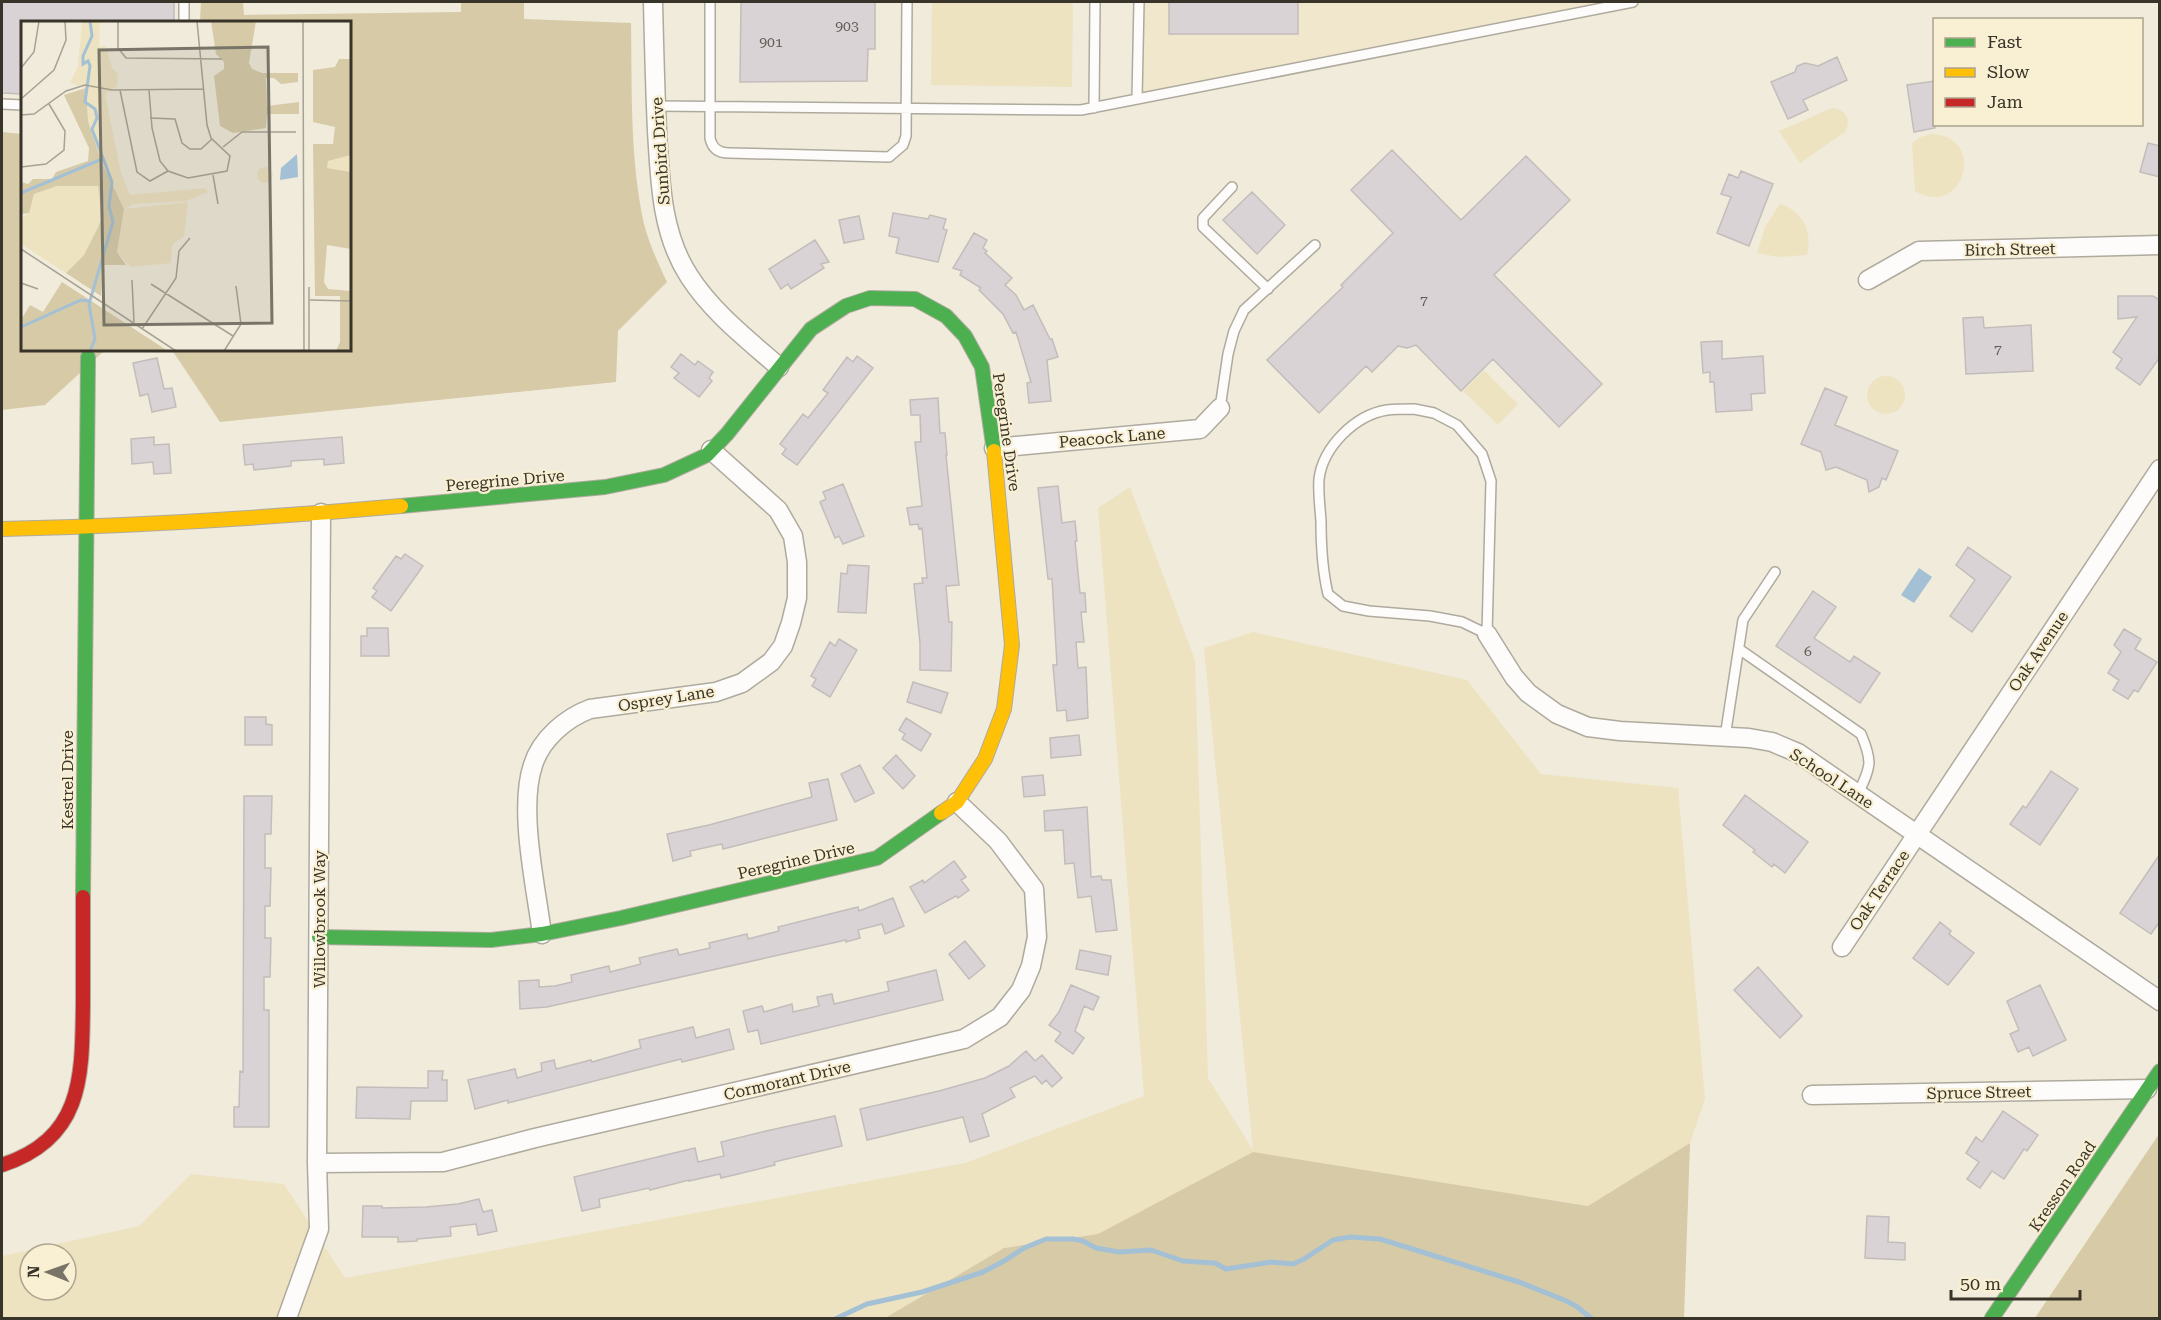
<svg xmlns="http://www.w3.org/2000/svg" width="2161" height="1320" font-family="'Roboto Serif',serif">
	<rect width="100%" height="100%" fill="#f0ebdb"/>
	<!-- built -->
	<path fill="#f0e7cc" d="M1139,2H1609V6L1137,99Z"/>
	<!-- green -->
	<path fill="#eee3c1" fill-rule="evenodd" d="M932,2H1073L1072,87L931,85Z
		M1832,108C1846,109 1852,119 1845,132L1800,163L1779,131Z
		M1931,134C1988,135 1964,220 1915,191L1912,143L1921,137Z
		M1780,204C1803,211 1813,232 1807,255L1778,257L1757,253L1765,227Z
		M1484,370L1518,404L1498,425L1463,391Z
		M1867 395a19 19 0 1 1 38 0a19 19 0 1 1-38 0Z
		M1130,487L1195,660L1208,1078L1253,1150L1204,648L1253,632L1467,680L1541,774L1678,788L1705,1099L1690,1143L1589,1206L1253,1152L1098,1234L1004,1248L885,1318H2V1256L139,1226L191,1174L284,1184L345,1278L965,1163L1144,1096L1098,508ZM30,1254H66V1290H30Z"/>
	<!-- forest -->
	<path fill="#d6caa7" d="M201,2H243L244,15L461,12V2H524V19L631,23C632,85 630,148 641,209C645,235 656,259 667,282L618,331L616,382L220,422L172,350H350V22H200Z
		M2,132L22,134V350H105L45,405L2,410Z
		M2159,1134V1318H2035Z
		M1690,1143L1684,1318H885L1004,1248L1098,1234L1253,1152L1588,1206Z"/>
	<!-- water -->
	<path fill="#a3c0d5" d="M1919,568L1932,577L1914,603L1901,595Z"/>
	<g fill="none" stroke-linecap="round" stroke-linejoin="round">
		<!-- stream -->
		<path stroke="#a3c0d5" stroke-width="5" d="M837,1318L867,1304L922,1292L983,1272L1004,1261L1024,1248L1046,1239H1073L1083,1241L1096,1248L1119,1252L1151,1250L1183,1261L1215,1263L1226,1269L1272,1262L1293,1264L1304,1259L1333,1240L1350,1237L1380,1239L1519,1282L1564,1300L1576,1306L1591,1318"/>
	</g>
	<!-- building -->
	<path fill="#dad3d5" stroke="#c2bdbb" stroke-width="1.5" d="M2,2H174V22H22V94L2,93Z
		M741,2H875V49H868L867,81L740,82Z
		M1169,2H1298V34H1169Z
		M1837,57L1847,80L1803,100L1808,110L1788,119L1771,82L1795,72L1797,66L1805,63L1818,66Z
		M1935,81V128L1914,132L1907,85Z
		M2148,143L2160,146V177L2140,172Z
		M1392,150L1461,220L1526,156L1570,200L1494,275L1602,384L1559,427L1493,359L1461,391L1416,345L1407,348L1398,346L1372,372L1366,366L1319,413L1267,360L1343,287L1341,285L1393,233L1351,190Z
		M1741,171L1773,184L1749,246L1717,233L1731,197L1721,194L1729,174L1738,178Z
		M1252,192L1285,225L1257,254L1223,220Z
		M893,213L928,219L930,215L946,219L943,229L947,230L938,262L896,253L899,238L889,236Z
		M859,216L864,239L844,243L839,220Z
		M974,233L987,240L983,248L987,251L985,253L1012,278L1005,285L1016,295L1024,310L1033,305L1050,339H1052L1058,357L1047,360L1051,401L1029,403L1027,383L1031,382L1016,332L1013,333L1003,314L979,290L981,288L960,275L962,271L953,268Z
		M815,240L829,262L821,264L824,268L791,289L788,284L781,289L769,269Z
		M2118,296H2153L2160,300V357L2140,385L2116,368L2122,359L2113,352L2137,317L2118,319Z
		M1983,317L1984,328L2031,325L2033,371L1966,374L1963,318Z
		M1722,341V359L1763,356L1765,393L1751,394L1752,410L1716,412L1714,382H1710V372L1703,373L1701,342Z
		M681,354L695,365L698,361L713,372L709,378L712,381L699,397L674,378L679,373L671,367Z
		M857,356L873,368L797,465L782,454L786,449L780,444L803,414L808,418L828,393L823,390L847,357L853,362Z
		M157,358L164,389L172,388L176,407L152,412L148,394L140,396L133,363Z
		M1825,388L1847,397L1835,425L1898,451L1886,480L1882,478L1879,487L1869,492L1867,480L1836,467L1826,470L1821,452L1801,444Z
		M938,398L940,433H945L947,455H946L959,585L946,586L949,622H952L951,671L920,670V643L914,584L923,583L922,578H927L922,528L919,529L918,524L910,525L907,508L922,506L915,442H921L920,415H911L910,400Z
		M154,437V445L169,444L171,473L154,474L153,462L132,464L131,439Z
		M342,437L344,463L324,465V459L291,461V466L254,470L253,464L245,465L243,445Z
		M843,484L864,536L843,544L839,536L835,538L820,502L826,499L823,492Z
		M1058,486L1062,523L1075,521L1077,541H1075L1080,593H1085L1086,612H1081L1084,642H1076L1078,668L1086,667L1088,718L1067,721L1066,710L1057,711L1053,665H1057L1052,579H1048L1038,488Z
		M1968,547L2011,577L1972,632L1950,616L1975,580L1956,565Z
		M405,554L423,566L391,611L372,597L377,591L373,588L396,556L401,559Z
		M848,565L869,566L866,613L838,612L841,573L847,574Z
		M1813,591L1836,607L1814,638L1850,662L1854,656L1880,673L1860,703L1776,646Z
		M367,628H388L389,656H361V636H367Z
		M2124,629L2141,639L2135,649L2157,662L2138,692L2134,690L2128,699L2113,690L2119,680L2108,673L2121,652L2114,645Z
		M839,639L857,650L830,697L812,686L816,679L811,676L830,642L835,646Z
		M913,682L948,693L941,713L907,702Z
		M245,717H266V724L272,725V745H245Z
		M906,718L931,734L921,751L902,739L905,734L899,730Z
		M1079,735L1081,755L1051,758L1050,738Z
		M896,755L915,776L903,789L883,768Z
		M860,765L874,793L855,802L841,774Z
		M2051,771L2078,789L2040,845L2010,824L2023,806L2026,808Z
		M1043,775L1045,795L1024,797L1022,777Z
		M828,779L837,820L723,849L722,844L690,851L691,856L673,861L667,834L709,825L812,797L809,783Z
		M1745,795L1808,842L1785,873L1774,864L1772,867L1753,852L1755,850L1723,825Z
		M244,796H272L271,834H265V868H271L270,906H265V938H271L270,977H264V1010H269V1127H234V1107H239L240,1071L243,1072Z
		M1087,807L1091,877L1101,876L1102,880H1111L1117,930L1096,932L1091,896L1078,898L1074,863L1065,864L1063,830L1045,831L1044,811Z
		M2160,854V921L2151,934L2120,913Z
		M954,861L966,877L961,880L969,890L958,898L956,896L925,913L910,887L923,880L924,883Z
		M893,898L904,926L885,934L882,924L858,930L860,938L846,942V940L547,1007L520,1009L519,981L539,980V987L555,986L572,982L571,975L609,966L610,972L641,964L639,958L677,949L679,955L710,948L709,943L747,934L748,939L779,931L778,927L858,907L859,911Z
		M1940,922L1951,931L1949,934L1974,953L1948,985L1913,958Z
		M965,941L985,966L969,979L949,954Z
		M1080,950L1111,956L1108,975L1076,969Z
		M1758,967L1802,1016L1780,1038L1734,990Z
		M936,970L943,1000L761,1044L758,1030L748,1032L743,1011L762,1006L764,1012L792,1004L793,1012L819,1006L817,997L832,994L834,1004L889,991L887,982Z
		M1071,985L1099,997L1093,1010L1084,1006L1075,1031L1084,1038L1073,1054L1055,1041L1061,1033L1049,1025L1059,1012Z
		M2040,985L2066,1040L2033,1056L2029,1047L2018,1052L2010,1034L2019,1030L2007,1001Z
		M693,1027L696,1038L729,1029L734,1049L682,1062L681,1059L508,1103V1100L475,1109L468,1080L515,1069L517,1078L542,1071L541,1063L554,1060L556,1069L591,1060L592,1062L641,1048L639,1040Z
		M1026,1051L1035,1061L1042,1055L1062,1078L1052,1087L1046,1080L1042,1084L1035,1076L1010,1088L1015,1097L982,1114L989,1136L970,1142L963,1117L867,1140L860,1109L939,1091L985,1078L1009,1066Z
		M428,1071H443L442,1080H447V1101H411L410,1119L356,1118L357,1087L428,1088Z
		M2003,1111L2038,1135L2027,1151L2024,1149L2004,1179L1992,1171L1980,1188L1967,1179L1979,1162L1966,1153L1976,1137L1982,1142Z
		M835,1116L842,1146L774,1162L775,1165L721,1178L720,1174L689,1181V1180L650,1190L649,1188L599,1199L600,1207L582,1211L574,1177L695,1148L698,1162L724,1156L721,1142L766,1131Z
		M479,1199L483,1212L492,1210L497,1231L478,1235L476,1224L450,1227L451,1236L417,1239V1241L398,1242V1237H362L363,1206H382V1208L426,1207L458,1204Z
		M1867,1216L1889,1217L1888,1242L1905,1243V1260L1865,1258Z"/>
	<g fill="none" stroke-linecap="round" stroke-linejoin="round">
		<defs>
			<path id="lane" d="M184,2V22
				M710,2V138C712,148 718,153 729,153L889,157L903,145L906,136L907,2
				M1137,99L1139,2
				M2,104L22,105
				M656,106L1081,110L1633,2
				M1094,108L1095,2
				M1232,187L1203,218V227L1268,289
				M1220,408L1228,354L1234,331L1244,310L1315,245
				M1414,409L1434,413L1457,425L1482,454L1491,481L1487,634L1462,622L1430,616L1369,611L1343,606L1328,594C1322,569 1321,546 1321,521C1320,507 1318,492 1319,479C1323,447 1355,415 1387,410C1396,409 1405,409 1414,409Z
				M1739,649L1861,734C1873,762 1871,766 1858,794
				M1725,737L1743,620L1775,572"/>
			<path id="street" d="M653,2C654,44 655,87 657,130C660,180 661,233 689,276C712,312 747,339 779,367
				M1868,280L1919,251L2160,245
				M994,448L1200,429L1220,408
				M1487,634L1514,677L1528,693L1557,714L1588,727L1620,731L1749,738L1772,742L1798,753L2160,1001
				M542,934C536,887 518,809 533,765C541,739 566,718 590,709L716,692L742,683L771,662L783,646L791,623L797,598V562L793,536L778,510L711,450
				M1842,947L2160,469
				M1812,1095L2147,1089
				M317,1163L443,1162L535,1138L964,1039L1000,1017L1021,990L1031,966L1037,937L1034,889L998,841L957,802
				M287,1318L319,1229L317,1163L321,513"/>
			<path id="fast" d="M401,506L605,487L664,475L707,455L727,434L811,329L846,306L870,298L915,299L946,316L965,336L982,367L994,451
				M83,897L88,357
				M319,937L491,940L542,934L621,918L877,858L941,813
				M1992,1318L2160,1071"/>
			<path id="slow" d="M2,529C135,526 268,518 401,506
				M941,813L957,802L985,759L1004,709L1012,645L994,451"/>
			<path id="jam" d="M2,1165C84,1138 82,1076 83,1003C83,968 83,932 83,897"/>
		</defs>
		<!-- lane casing -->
		<use href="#lane" stroke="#afaa9e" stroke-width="12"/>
		<!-- street casing -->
		<use href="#street" stroke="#afaa9e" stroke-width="21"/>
		<!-- fast casing -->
		<use href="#fast" stroke="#afaa9e" stroke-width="16"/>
		<!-- slow casing -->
		<use href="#slow" stroke="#afaa9e" stroke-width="16"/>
		<!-- jam casing -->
		<use href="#jam" stroke="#afaa9e" stroke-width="16"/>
		<!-- lane -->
		<use href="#lane" stroke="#fdfcfa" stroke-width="9"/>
		<!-- street -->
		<use href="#street" stroke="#fdfcfa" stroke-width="18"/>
		<!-- fast -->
		<use href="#fast" stroke="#4caf50" stroke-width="14"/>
		<!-- slow -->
		<use href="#slow" stroke="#ffc107" stroke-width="14"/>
		<!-- jam -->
		<use href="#jam" stroke="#c62828" stroke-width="14"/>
	</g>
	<g text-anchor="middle" stroke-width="4.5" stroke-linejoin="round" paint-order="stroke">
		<!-- number labels -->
		<g font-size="14" fill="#605c54">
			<text x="847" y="31">903</text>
			<text x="771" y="47">901</text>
			<text x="1424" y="305">7</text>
			<text x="1998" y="354">7</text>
			<text x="1808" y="656">6</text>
		</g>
		<!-- street labels -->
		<g font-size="16" fill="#383429" stroke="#f9efd2">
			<text transform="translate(660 151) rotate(-94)" y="6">Sunbird Drive</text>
			<text transform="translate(2010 249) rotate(-1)" y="6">Birch Street</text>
			<text transform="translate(1007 432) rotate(82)" y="6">Peregrine Drive</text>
			<text transform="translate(1112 437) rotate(-5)" y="6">Peacock Lane</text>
			<text transform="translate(505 480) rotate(-5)" y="6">Peregrine Drive</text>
			<text transform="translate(2038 651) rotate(-56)" y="6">Oak Avenue</text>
			<text transform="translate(666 698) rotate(-9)" y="6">Osprey Lane</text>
			<text transform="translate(1832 778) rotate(33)" y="6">School Lane</text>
			<text transform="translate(67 780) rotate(-90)" y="6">Kestrel Drive</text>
			<text transform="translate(796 860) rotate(-13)" y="6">Peregrine Drive</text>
			<text transform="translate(1879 890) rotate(-56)" y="6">Oak Terrace</text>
			<text transform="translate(319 919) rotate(-90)" y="6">Willowbrook Way</text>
			<text transform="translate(787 1080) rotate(-13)" y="6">Cormorant Drive</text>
			<text transform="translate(1979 1092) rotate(-1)" y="6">Spruce Street</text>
			<text transform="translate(2062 1186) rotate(-56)" y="6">Kresson Road</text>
		</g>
	</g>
	<!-- overview -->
	<g transform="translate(21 21)">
		<rect width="330" height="330" fill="#f0ebdb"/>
		<path d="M61,0H79L78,25H85L91,47L97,53L96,65L84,73L100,152L109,174L184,167L187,171L165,180L112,183L104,188L167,181L163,215L151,224L150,242L110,246L96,231L103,188L81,142L67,100L65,67L49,62L57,45ZM330,134V151L306,147L307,140ZM236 154a8 8 0 1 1 16 0a8 8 0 1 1-16 0ZM36,165H77L81,198L63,234L45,252L0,223V198L7,192L13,173Z" fill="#eee3c1"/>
		<path d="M190,0H235L228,42L231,48L241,52H277V61L260,63L253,57H245L246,85L278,81V93H246L245,107L212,112L199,105L193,55L203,48V41L195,33ZM318,38H330V134L307,140L306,147L330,151V228L306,224L303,261L307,268L330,270V330H315L319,321V275H294L292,123H312L314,106L292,101V49L314,46ZM65,67L67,100L81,142L103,188L96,231L105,244H81L80,275L45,252L63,234L81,198L77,165H36L13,173L8,192L0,193V161L7,163L12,158H31L35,151L67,140L68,127L43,74ZM41,261L147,330H0V299L9,284L22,291Z" fill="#d6caa7"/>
		<path d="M276,133L277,156L259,159L260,147Z" fill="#a3c0d5"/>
		<path fill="none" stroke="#a3c0d5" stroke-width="3" d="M69,0L71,15L62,35V43L67,40L69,45L64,81L74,88L76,97L71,108L91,161L88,185L92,201L68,283L74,318L69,330M0,172L81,138M0,306L60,279L68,280"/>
		<path fill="none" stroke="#a6a294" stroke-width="1.5" d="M97,0V27L105,37L201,38M282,0L283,330M0,47L13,31L18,0M99,69L116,151L129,160L147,150M128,69L131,107L139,140L147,150L167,157L206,150L209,135L190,117L186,104L176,0M0,78L33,49L45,19L44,0M0,94L13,93L45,70L64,64L91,69L182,68M129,97L154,98L161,122L169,128H180L191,118M202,126L221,111H275M0,146L25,143L43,129L44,110L28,83M192,154L197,183M0,228L155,330M111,259L113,301M0,262L17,268M130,263L212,315M288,266V330M289,279L330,280M121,308L155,257L158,230L169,217M203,330L220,303L215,265"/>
		<path fill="#787467" fill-opacity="0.15" stroke="#787467" stroke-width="3" d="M247,26L251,302L83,304L78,29Z"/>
		<rect width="330" height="330" fill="none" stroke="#383429" stroke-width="3"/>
	</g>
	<!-- border -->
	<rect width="2161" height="1320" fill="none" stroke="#383429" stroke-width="6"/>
	<!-- legend -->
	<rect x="1933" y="18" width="210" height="108" fill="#f9efd2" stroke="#aca48e" stroke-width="1.5"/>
	<rect x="1945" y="38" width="30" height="9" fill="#4caf50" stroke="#aca48e" stroke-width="1.5"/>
	<text x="1987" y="48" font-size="18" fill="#383429">Fast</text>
	<rect x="1945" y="68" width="30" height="9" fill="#ffc107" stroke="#aca48e" stroke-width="1.5"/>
	<text x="1987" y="78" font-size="18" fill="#383429">Slow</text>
	<rect x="1945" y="98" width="30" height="9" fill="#c62828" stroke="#aca48e" stroke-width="1.5"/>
	<text x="1987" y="108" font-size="18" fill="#383429">Jam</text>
	<!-- north arrow -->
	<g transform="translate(48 1272) rotate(271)"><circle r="28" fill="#f9efd2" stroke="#aca48e" stroke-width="1.5"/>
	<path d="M0-4.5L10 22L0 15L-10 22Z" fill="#787467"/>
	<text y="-9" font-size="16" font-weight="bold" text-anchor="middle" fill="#383429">N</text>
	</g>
	<!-- scale -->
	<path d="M1951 1290v9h129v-9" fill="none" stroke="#383429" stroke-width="3"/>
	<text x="1960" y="1290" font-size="18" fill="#383429" stroke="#f9efd2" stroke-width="4.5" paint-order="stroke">50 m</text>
</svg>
